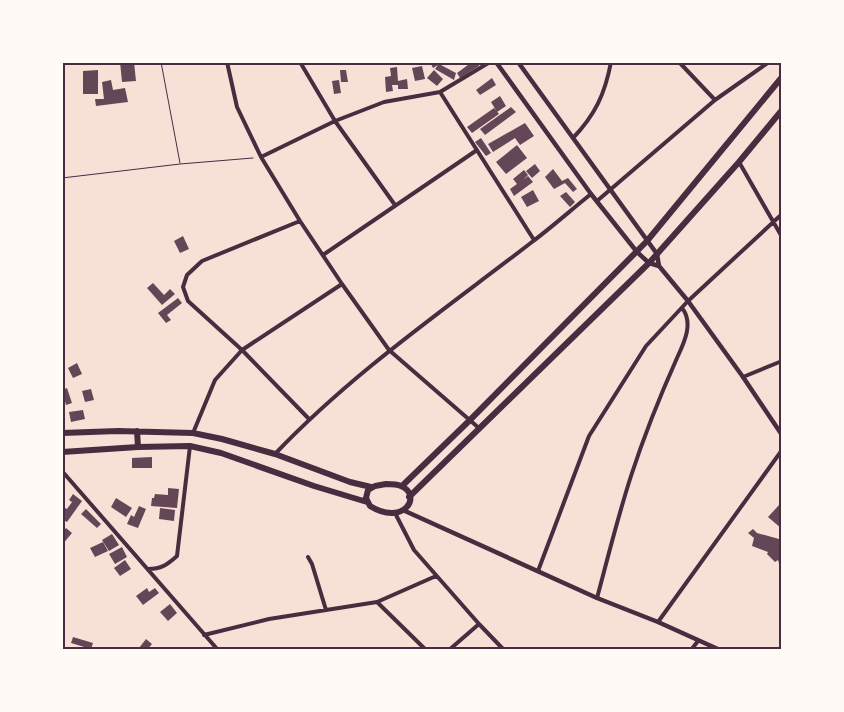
<svg xmlns="http://www.w3.org/2000/svg" width="844" height="712" font-family="Rubik,sans-serif">
	<rect width="100%" height="100%" fill="#f7e1d7"/>
	<!-- building -->
	<path fill="#644757" d="M120,62H134L136,81L122,82Z
		M430,62H442L439,64L456,73L454,80L435,69L438,65L433,68Z
		M472,62H477L479,66L460,78L457,73Z
		M422,66L425,79L415,81L412,68Z
		M397,67L398,81L407,79L408,89H398V85H392L393,91L386,92L385,77L391,76L390,68Z
		M98,70V94H83V71Z
		M340,70H346L348,82H341Z
		M434,70L443,79L437,86L427,78Z
		M492,78L496,85L480,95L476,90Z
		M111,80L113,90L125,88L128,102L96,106L95,99H104L102,82Z
		M339,80L341,93L334,94L332,81Z
		M500,96L506,106L497,112L491,102Z
		M511,107L516,112L485,135L480,129Z
		M494,108L499,114L472,133L467,127Z
		M525,123L534,136L520,145L515,138L493,152L488,144Z
		M481,138L491,153L486,156L475,142Z
		M517,145L527,158L506,174L496,162Z
		M535,164L540,171L532,178L526,171Z
		M553,169L562,181L568,178L577,189L573,192L565,183L554,189L545,177Z
		M524,170L528,175L523,180L528,176L533,182L514,196L510,189L517,184L513,179Z
		M533,190L539,201L527,207L521,197Z
		M566,192L575,202L570,207L560,196Z
		M183,236L189,249L180,253L174,241Z
		M153,283L164,295L170,289L175,294L162,305L147,288Z
		M178,298L182,303L167,315L171,320L166,323L158,313Z
		M77,363L82,374L73,378L68,368Z
		M67,388L72,403L66,405L62,390Z
		M91,389L94,400L85,402L82,391Z
		M83,410L85,419L71,422L69,412Z
		M152,457V468H132V458Z
		M168,488L179,489L177,508L151,506L152,498H154L155,494L168,495Z
		M73,494L82,501L67,522L62,519V508L63,507L67,509L72,502L69,500Z
		M116,498L132,508L126,517L111,507Z
		M779,505L782,509V529L768,517Z
		M139,506L146,509L138,528L127,524L131,515L134,517Z
		M160,508L175,510L174,521L159,519Z
		M86,509L101,524L97,528L81,514Z
		M66,528L72,533L62,545V533Z
		M753,529L757,533L779,539L782,536V574L778,560L775,562L767,554L768,552L752,546L754,538L748,533Z
		M112,534L119,545L109,551L102,540Z
		M103,542L108,551L95,557L90,548Z
		M122,547L127,557L115,564L109,554Z
		M125,560L131,569L120,576L114,568Z
		M147,588L149,592L155,588L159,593L143,605L136,596Z
		M170,604L177,613L168,621L160,612Z
		M73,637L93,643L91,649L71,643Z
		M146,639L152,644L147,650H140L139,648Z"/>
	<g fill="none" stroke-linecap="round" stroke-linejoin="round">
		<!-- path -->
		<path stroke="#4a2c40" stroke-width="1" d="M161,62L180,163
			M62,178L180,164L253,158"/>
		<!-- minor -->
		<path stroke="#4a2c40" stroke-width="4" d="M227,62L237,107L261,157L300,221L342,284L389,350L480,429
			M300,62L335,121L395,205
			M679,62L715,100
			M440,92L490,62
			M573,138C595,115 605,94 611,62
			M261,157L335,121L384,102L440,92L534,240
			M739,162L782,237
			M597,201L715,100L769,62
			M300,221L202,261L187,275L183,287L188,301L242,350L309,419
			M323,255L477,150
			M743,377L782,361
			M193,433L215,380L242,350L342,284
			M275,454C352,373 444,310 532,242C552,227 571,210 591,194
			M62,471L218,650
			M395,513L414,550L479,624L504,650
			M308,557L312,564L326,610
			M148,569C161,569 167,565 177,556L190,446
			M538,571L589,436L646,346L688,301L782,214
			M597,598C608,557 618,516 631,476C644,436 660,396 677,358C684,343 694,323 682,308
			M377,602L426,650
			M658,622L782,450
			M204,635L269,619L377,602L436,576
			M449,650L479,624
			M691,650L698,641"/>
		<!-- tertiary -->
		<path stroke="#4a2c40" stroke-width="4.5" d="M496,62L591,194L637,252L649,263L659,266L688,301L743,377L782,435
			M518,62L657,254L659,266
			M405,511L597,598L658,622L720,650"/>
		<!-- trunk -->
		<path stroke="#4a2c40" stroke-width="6" d="M137,431L138,447
			M62,433L118,431L193,433L222,439L275,454L350,482L371,487
			M62,452L138,447L190,446L221,453L314,486L367,502
			M386,484C391,484 397,484 401,486C423,495 404,527 370,506L366,498L368,490L375,486Z
			M402,486L470,420L647,241L782,77
			M409,497L649,263L739,162L782,110"/>
	</g>
	<!-- border -->
	<rect width="844" height="712" fill="none" stroke="#fffaf5" stroke-width="128"/>
	<rect x="64" y="64" width="716" height="584" fill="none" stroke="#4a2c40" stroke-width="2"/>
</svg>
